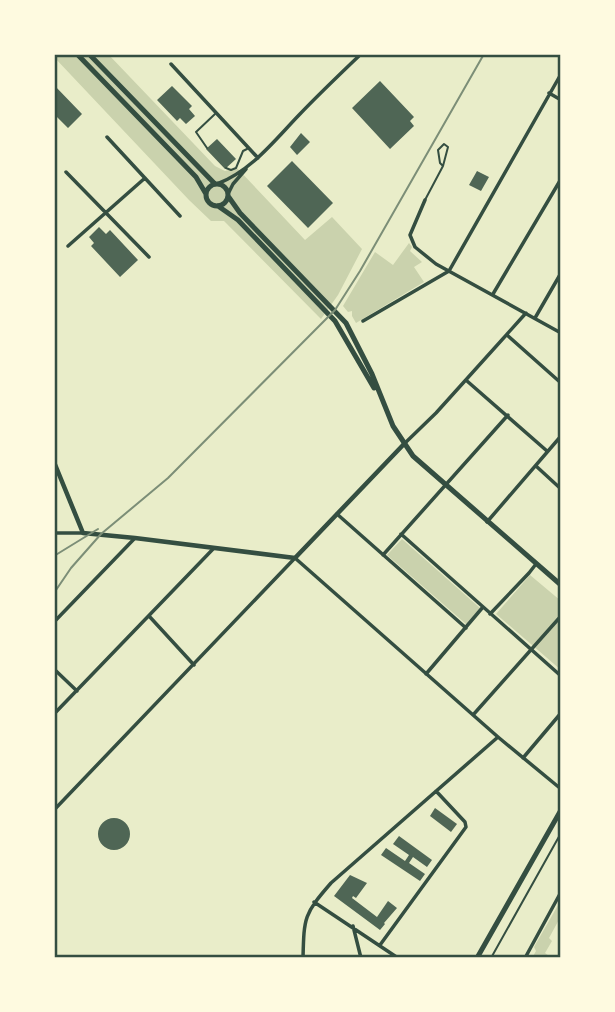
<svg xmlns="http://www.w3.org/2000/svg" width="615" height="1012" font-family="'Asap Condensed',sans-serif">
	<rect width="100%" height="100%" fill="#e9edc9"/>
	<!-- green -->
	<path fill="#cad2ad" d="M54,54H108L215,166L225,171L237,168L305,240L332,217L362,249L338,295L321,319L224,221H211L189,200L54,57Z
		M409,243L412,247L410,251L422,262L414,267L424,282L356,323L352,316V311L348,312L343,306L375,252L393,265Z
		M402,539L480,608L466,624L387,555Z
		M530,575L561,601V670L496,614Z
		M561,900L559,912L561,916L549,938L552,941L545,953L552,958H532L536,951L534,947Z"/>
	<!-- building -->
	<path fill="#4f6655" d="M380,81L414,117L410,121L414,126L390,149L352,108Z
		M54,85L82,114L68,128L54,114Z
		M172,86L192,106L189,109L195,116L186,124L180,118L177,121L157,100Z
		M301,133L310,142L297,155L290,147Z
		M217,139L236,159L225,169L206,149Z
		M292,161L333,203L308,228L267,186Z
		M477,171L489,177L481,191L469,185Z
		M99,227L106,234L110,230L138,260L120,277L91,246L94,243L89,237Z
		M435,808L457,824L451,832L430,816Z
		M98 834a16 16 0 1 1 32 0a16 16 0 1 1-32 0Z
		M399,836L432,860L427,867L413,857L409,863L425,874L420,881L381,855L386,848L405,861L409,855L393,844Z
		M350,875L367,883L356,898L353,896L352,898L377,917L388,901L397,908L384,923L385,924L380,930L334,896Z"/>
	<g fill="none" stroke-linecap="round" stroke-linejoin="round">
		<!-- path -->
		<path stroke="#344e41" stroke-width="2" d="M491,958L561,833"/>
		<!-- service -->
		<path stroke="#344e41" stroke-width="2" d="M207,148L196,132L215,114
			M226,168L231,170L236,168L243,151L247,149
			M425,200L443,166L448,147L444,144L438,150L440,163L443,166"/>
		<!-- minor -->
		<path stroke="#344e41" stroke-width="3.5" d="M171,64L258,158
			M549,93L561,100
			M107,137L180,216
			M66,172L149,257
			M217,184C251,171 274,141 299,115C319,94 340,74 361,54
			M228,194L233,184L246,169
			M425,200L410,235L415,247L436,264L561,333
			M68,246L145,178
			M493,294L561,179
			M535,318L561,273
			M363,321L449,271L561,74
			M507,335L561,383
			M467,381L547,451
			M404,444L436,413L526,313
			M536,466L561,489
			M337,514L466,628
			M487,522L561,436
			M54,533H83
			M401,534L561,676
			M383,555L508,415
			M490,614L529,573L536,564
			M149,616L194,665
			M54,622L135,538
			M54,669L77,691
			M426,674L483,607
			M54,714L214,548
			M473,715L561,616
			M523,758L561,713
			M54,810L295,558L498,737L561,789
			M314,902L398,958
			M353,926L361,958
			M380,945L466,827L465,822L436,791
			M303,958C304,917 304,914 331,883L498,737
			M525,958L561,892"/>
		<!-- tertiary -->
		<path stroke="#344e41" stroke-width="4.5" d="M54,462L83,533L135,538L295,558L404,444"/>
		<!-- primary -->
		<path stroke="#344e41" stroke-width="5" d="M77,54L196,177L206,194
			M89,54L215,184
			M206 195a11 11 0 1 1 22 0a11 11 0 1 1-22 0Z
			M228,196L240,213L346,323L372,374L393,426L413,456L561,585
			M218,206L238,220L335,321L374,388
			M477,958L561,810"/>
		<!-- rail -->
		<path stroke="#7c8e77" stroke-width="2" d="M54,556L98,529
			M54,593L71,568L101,534L168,478L335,310L360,271L484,54"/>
	</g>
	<!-- border -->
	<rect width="615" height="1012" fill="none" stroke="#fefae0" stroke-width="112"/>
	<rect x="56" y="56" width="503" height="900" fill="none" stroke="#344e41" stroke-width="2.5"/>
</svg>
